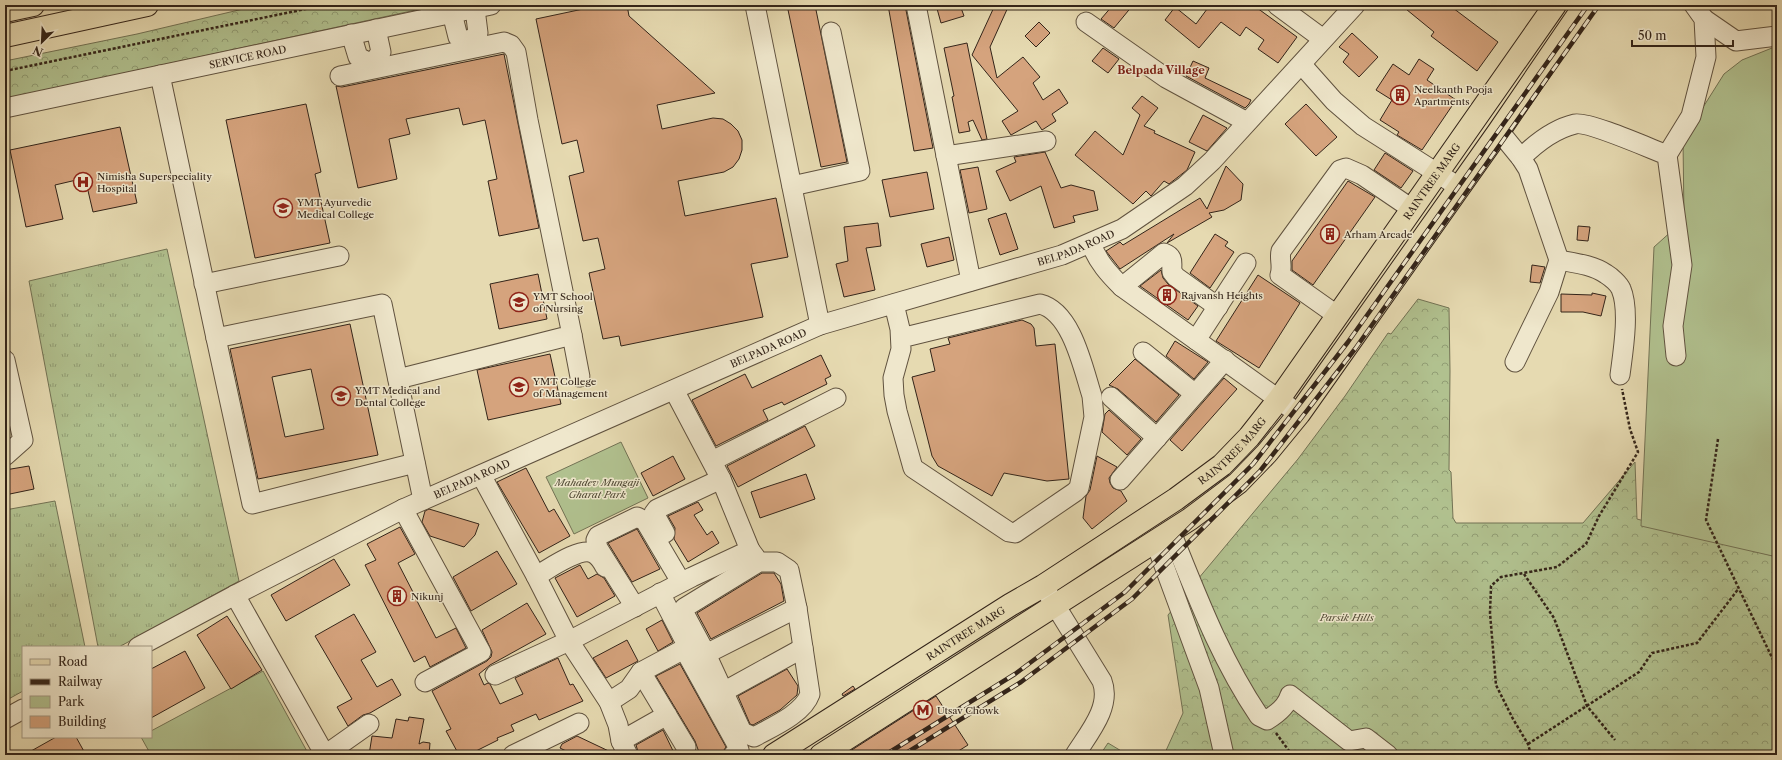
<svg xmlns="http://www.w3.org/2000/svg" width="1782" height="760" font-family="'Libre Caslon Text',serif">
	<defs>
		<pattern id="grass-tufts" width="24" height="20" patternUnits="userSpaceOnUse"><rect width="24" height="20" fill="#b1c18f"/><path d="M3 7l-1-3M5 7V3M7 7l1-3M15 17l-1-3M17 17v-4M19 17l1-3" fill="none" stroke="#919d74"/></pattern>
		<pattern id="forest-crowns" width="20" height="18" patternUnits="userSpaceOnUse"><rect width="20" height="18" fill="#b1c18f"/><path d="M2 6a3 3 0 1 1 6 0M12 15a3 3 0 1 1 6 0" fill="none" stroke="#919d74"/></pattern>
	</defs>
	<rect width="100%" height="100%" fill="#e6dab1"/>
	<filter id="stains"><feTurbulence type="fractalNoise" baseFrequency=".005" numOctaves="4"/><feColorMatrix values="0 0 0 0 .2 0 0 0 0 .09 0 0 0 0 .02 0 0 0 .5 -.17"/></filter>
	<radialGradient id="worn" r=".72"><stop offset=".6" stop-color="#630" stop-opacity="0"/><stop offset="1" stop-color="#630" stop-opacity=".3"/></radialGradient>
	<!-- grass -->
	<path fill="url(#grass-tufts)" stroke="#727254" d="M167,249L239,581L119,647H98L29,281Z
		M55,501L85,647H23V691L5,701V510Z"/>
	<!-- forest -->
	<path fill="url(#forest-crowns)" stroke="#727254" d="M260,5H439L5,99V61L137,34Z
		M1418,299L1449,308L1450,371L1449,470L1451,472L1453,518L1456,523H1583L1635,462L1637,519L1777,557V755H1164L1183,713L1168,615L1298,459L1345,396L1388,333L1391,334Z
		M1108,743L1128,755H1100Z"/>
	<!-- park -->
	<path fill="#b1c18f" stroke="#727254" d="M1777,46V557L1641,526L1654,247L1684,220L1683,139L1724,74L1742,60Z
		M621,442L648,498L574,534L546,477Z
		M263,671L309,755H151L141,737H151V731Z"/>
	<!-- building -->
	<path fill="#d5a37d" stroke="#332419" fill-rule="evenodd" d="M602,5H627L629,16L715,93L657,105L662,129L713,118L723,119L731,124L738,131L742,140V150L739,159L733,167L724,172L678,181L685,216L776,198L788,257L751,264L763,317L621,346L619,336L603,339L589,273L605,269L598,238L583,241L569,176L584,172L577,140L562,144L536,19Z
		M787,5H815L847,162L821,167Z
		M888,5H905L933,148L914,151Z
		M936,5H960L964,16L941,23Z
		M995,5H1009L990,47L997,78L1023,57L1040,77L1033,83L1043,100L1059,89L1068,103L1052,114L1056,121L1042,130L1036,121L1011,135L1002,121L1018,111L972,55Z
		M1113,5H1133L1114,28L1101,19Z
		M1210,5H1253L1297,37L1278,63L1258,49L1264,40L1246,27L1240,36L1221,22L1199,48L1165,20L1175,7L1196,24Z
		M1401,5H1449L1498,42L1477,71L1431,36L1434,32Z
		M1039,22L1050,33L1036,47L1025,36Z
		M1352,33L1378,57L1359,77L1343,62L1349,54L1339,47Z
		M967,43L970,58L987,139L982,140L973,120L968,122L970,131L959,133L952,97L954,96L944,48Z
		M1103,48L1119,59L1108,73L1092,61Z
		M504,54L539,228L499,236L488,181L497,179L485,120L463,125L459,108L406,119L410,134L389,139L397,179L358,188L336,86L342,87Z
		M1419,59L1434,69L1427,80L1456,100L1422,150L1397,135L1399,132L1380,120L1392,100L1376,90L1393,64L1409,75Z
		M1193,61L1209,68L1205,78L1251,100L1249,104L1245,108L1186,76Z
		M1142,96L1158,108L1144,126L1155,131L1154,133L1195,152L1187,170L1169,184L1164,181L1151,196L1146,191L1133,204L1075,155L1095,131L1123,155L1140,115L1132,108Z
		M306,104L321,172L315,174L330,243L255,258L226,120Z
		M1306,104L1337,137L1316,156L1285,124Z
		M1203,115L1227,128L1207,151L1189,142Z
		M120,127L137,203L93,212L85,178L55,185L63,219L26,227L10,150Z
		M1045,152L1061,188L1071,185L1094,191L1098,210L1073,216L1075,222L1054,228L1041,186L1010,201L996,171L1016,162L1014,157Z
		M1385,153L1413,171L1401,188L1374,170Z
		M1226,166L1243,184L1241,200L1224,210L1209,213L1212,217L1167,243L1174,234L1120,269L1106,251L1120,242L1123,245L1200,198L1207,209Z
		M978,167L987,209L969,213L960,170Z
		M927,172L934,209L890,217L882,180Z
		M1348,181L1375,197L1313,285L1292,270V261Z
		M1006,213L1018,249L1000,255L988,219Z
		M878,223L881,246L866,248L875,290L844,297L836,264L848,261L844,227Z
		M1578,226L1590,227L1588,241L1577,240Z
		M1215,234L1228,242L1225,246L1234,252L1210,288L1190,273Z
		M949,237L954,260L927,267L921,244Z
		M1532,265L1545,267L1540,283L1530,282Z
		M1161,270L1163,278L1168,284L1198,306L1188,320L1140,286Z
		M538,274L547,319L499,329L490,284Z
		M1258,275L1300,303L1259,368L1216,341Z
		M1592,293L1606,296L1601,316L1583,312H1561V294L1592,295Z
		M1022,320L1031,324L1034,328L1036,346L1055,344L1069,479L1047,481L1004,473L992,496L938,466L932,456L912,377L935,371L930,349L950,344L948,338Z
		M350,324L378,455L258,479L230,349ZM311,369L324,429L285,437L272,377Z
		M1175,341L1208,362L1194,379L1166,356Z
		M550,354L561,404L488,420L477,370Z
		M821,355L831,376L825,379L827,384L784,405L782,402L763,410L768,420L716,446L692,400L745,374L752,388Z
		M1135,359L1179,395L1156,422L1118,389L1109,385Z
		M1224,378L1237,389L1182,451L1170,440Z
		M1109,410L1141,439L1127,455L1102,432L1105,414Z
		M805,426L815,446L738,487L727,466Z
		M673,456L685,479L653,496L641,473Z
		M1097,456L1117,467L1109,478L1110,483L1113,488L1121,491L1127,501L1092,529L1083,518L1086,496L1090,490Z
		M29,466L34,489L5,495V470Z
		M526,468L549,512L554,509L570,536L539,553L497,482Z
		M806,474L815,499L760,518L751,492Z
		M698,502L703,510L694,515L707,535L712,531L719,543L688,562L674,539L675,528L668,516Z
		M429,509L479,524L475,535L464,547L430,536L422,522L425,511Z
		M400,527L415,554L398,563L415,596L412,599H416L436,638L456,628L466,648L430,667L425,656L414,662L365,565L376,560L367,544Z
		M637,529L660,569L632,582L608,543Z
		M497,551L517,584L471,611L453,577Z
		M334,559L350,585L286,621L271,595Z
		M580,565L588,579L597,574L604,578L615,596L577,617L555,578Z
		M762,573H774L781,584L784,601L711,639L697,613Z
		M527,603L546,634L490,665L479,674L484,685L488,683L490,684L500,704L523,694L515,678L558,658L570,685L573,684L583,701L539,720L536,714L511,725L514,731L497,738L498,740L468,755H459L446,731L451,729L432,691L487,661L491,657L492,652L482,630Z
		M354,614L376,652L361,660L377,687L392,679L401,695L370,713L363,715L348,726L337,707L352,699L315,636Z
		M227,616L262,670L231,689L197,635Z
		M662,620L673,642L658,651L646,629Z
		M627,640L638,661L606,678L593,658Z
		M185,651L205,688L151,718V669Z
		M680,664L726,747L722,753L718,755H700L695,741L656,676Z
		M787,669L798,686L797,695L780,710L753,725L750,724L738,696Z
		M853,686L855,689L843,696L842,694Z
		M936,696L968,745L952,755H844Z
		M409,717L424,719L419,744L423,742L430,743L429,755H369L372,736L392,738L396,719L408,721Z
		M663,730L675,755H639L636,745Z
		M577,736L615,754L616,755H574L560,748L562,744Z
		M56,737H76L86,755H24Z"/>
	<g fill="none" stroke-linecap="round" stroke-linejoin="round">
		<defs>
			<g id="minor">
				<path d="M755,5L820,325"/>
				<path d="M916,5L971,281"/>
				<path d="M1277,5L1323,39"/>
				<path d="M452,13L458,37L469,42L478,33L475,9"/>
				<path d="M1704,19L1736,41L1777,36"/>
				<path d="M1086,22L1166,78L1247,122"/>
				<path d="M351,34L358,57L372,64L381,52L376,29"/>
				<path d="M1302,65L1334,101L1363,126L1459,187"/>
				<path d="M160,75L216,338L382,304L423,500"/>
				<path d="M340,76L504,42L511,45L516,52L528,120L572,335L398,379"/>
				<path id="s1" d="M5,108L491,5"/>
				<path d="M1499,131L1521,158L1528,169L1559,260L1549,292L1515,362"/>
				<path d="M1667,155L1691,116L1706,57L1704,19L1694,5"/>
				<path d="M946,156L1046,141"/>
				<path d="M1521,158C1536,143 1554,129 1575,124C1588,121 1651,149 1667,155L1682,265L1673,326L1676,356"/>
				<path d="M792,186L860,171L831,32"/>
				<path d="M1091,244C1098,262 1109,274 1122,287L1299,414"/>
				<path d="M1559,260C1575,263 1593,265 1606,274C1611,277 1619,284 1621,289C1630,310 1623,352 1620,375"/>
				<path d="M204,284L339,256"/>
				<path d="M1122,287L1164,253C1175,257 1171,263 1172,272L1176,277L1218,307"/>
				<path d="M894,304L900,329L901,349L893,378L894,395L897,411L913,468L1009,532L1015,533L1075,492L1079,488L1094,417L1092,396C1083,368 1072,312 1040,304L901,338"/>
				<path d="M1338,316L1280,275C1283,266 1279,259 1281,251L1340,170L1346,168L1362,175L1412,209"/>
				<path d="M572,335L580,377"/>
				<path d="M216,338L252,504L415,463"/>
				<path d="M1196,340L1246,263"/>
				<path d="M1143,352L1195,394"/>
				<path d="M5,360L23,440L5,456"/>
				<path d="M1111,397L1157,438"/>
				<path d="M712,461L836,398"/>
				<path d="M481,475L536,576L569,641L609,702L618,725L621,741L628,755"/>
				<path d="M1120,480L1225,360"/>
				<path d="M403,509L481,652L425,682"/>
				<path d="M1171,532C1197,596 1220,658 1259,716L1267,720C1277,714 1287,706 1290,695L1349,741L1366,738L1388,755"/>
				<path d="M665,533L654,513L657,509L721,479"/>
				<path d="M1155,541L1209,688L1224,755"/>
				<path d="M750,550L759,562H777L789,570L797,608L706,654L683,611L684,608L759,562"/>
				<path d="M536,576C549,569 579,547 593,553C599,556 602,561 605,567"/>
				<path d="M1047,592L1102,681C1112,707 1088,734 1075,755"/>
				<path d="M235,595L325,755"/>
				<path d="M635,607L598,548L596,540L598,536L637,517L645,521L681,582"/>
				<path id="s2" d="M138,647L235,595L403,509L820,325L1062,255L1122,229L1185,186L1212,161L1355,5"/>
				<path d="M684,649L737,745L739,750L733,755"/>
				<path d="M706,654L742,732L754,737C772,727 803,714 810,694L797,608"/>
				<path d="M641,672L686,747"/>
				<path d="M495,675L569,641L692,577L750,550L721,479L674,390"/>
				<path d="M723,692L803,648"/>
				<path d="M609,702L629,689L641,672L684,649L686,643L660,593"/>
				<path d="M5,719L23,709"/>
				<path d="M621,741L667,715"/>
				<path d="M325,755L369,724"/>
				<path d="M513,755L579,723"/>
			</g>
			<g id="major">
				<path id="s3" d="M774,755L1010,605L1043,586L1176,499L1222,465L1249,437L1279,399L1555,5"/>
				<path d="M821,755L1190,519L1238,483L1267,453L1299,414L1499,131L1585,5"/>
			</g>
			<path id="highway" d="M5,11L33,5
				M5,36L147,5"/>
		</defs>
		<!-- minor casing -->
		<use href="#minor" stroke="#60523f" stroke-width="21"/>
		<!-- major casing -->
		<use href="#major" stroke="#332419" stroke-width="24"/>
		<!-- highway casing -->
		<use href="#highway" stroke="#332419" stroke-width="24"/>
		<!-- path -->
		<path stroke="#332419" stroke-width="2.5" stroke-dasharray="3 2" stroke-linecap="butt" d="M5,71L325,5
			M1718,439L1706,520L1777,668
			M1524,574L1554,618L1587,706L1615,740
			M1276,733L1292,755
			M1528,744L1639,672L1652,653L1697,643L1739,588
			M1531,755L1528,744L1513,719L1496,685L1490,613L1491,586L1501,577L1557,567L1586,544L1599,516L1638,452L1630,429L1622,389"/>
		<!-- minor -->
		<use href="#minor" stroke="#efe7cc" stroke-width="19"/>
		<!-- major -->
		<use href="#major" stroke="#e6dab1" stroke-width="22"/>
		<!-- highway -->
		<use href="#highway" stroke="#e6dab1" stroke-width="22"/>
		<defs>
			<path id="rail" d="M885,755L1015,674L1125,592L1253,464L1348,342L1588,5
				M903,755L1021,682L1132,599L1260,471L1355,349L1599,5"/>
		</defs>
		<!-- rail casing -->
		<use href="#rail" stroke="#332419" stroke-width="4.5"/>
		<!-- rail -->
		<use href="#rail" stroke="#efe7cc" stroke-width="3" stroke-dasharray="9" stroke-linecap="butt"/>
	</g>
	<!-- icons -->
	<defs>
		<symbol id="building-ring" viewBox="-11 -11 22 22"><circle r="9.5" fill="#efe7cc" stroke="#8f2418" stroke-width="1.5"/><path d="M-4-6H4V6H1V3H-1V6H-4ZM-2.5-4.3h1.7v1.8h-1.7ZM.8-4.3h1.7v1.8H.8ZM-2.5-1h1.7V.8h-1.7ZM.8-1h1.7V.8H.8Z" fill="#8f2418"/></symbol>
		<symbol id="hospital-ring" viewBox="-11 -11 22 22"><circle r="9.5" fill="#efe7cc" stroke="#8f2418" stroke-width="1.5"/><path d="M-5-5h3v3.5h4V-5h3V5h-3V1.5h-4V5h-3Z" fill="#8f2418"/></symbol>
		<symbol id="university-ring" viewBox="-11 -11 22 22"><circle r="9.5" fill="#efe7cc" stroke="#8f2418" stroke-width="1.5"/><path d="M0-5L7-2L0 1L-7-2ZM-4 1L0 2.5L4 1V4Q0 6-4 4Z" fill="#8f2418"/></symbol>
		<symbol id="metro-ring" viewBox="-11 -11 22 22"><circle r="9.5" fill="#efe7cc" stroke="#8f2418" stroke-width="1.5"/><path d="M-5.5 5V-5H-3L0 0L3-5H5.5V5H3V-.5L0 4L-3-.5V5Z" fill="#8f2418"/></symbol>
	</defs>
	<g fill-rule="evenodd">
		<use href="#building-ring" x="1389" y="84" width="22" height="22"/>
		<use href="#hospital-ring" x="72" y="171" width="22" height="22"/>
		<use href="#university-ring" x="272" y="197" width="22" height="22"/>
		<use href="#building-ring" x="1319" y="223" width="22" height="22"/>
		<use href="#building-ring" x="1156" y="284" width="22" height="22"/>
		<use href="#university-ring" x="508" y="291" width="22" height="22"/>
		<use href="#university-ring" x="508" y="376" width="22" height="22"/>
		<use href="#university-ring" x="330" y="385" width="22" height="22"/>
		<use href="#building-ring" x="386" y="585" width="22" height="22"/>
		<use href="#metro-ring" x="912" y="699" width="22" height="22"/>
	</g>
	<g text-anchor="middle" stroke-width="3" stroke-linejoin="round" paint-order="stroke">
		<!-- street labels -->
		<g font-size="10" fill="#332419" stroke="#efe7cc">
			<text dy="4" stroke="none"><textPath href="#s1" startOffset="248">SERVICE ROAD</textPath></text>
			<text dy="4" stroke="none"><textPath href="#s3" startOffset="887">RAINTREE MARG</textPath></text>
			<text dy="4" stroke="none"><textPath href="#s2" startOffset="1022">BELPADA ROAD</textPath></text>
			<text dy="4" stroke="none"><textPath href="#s2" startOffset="698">BELPADA ROAD</textPath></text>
			<text dy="4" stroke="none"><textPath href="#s3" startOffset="551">RAINTREE MARG</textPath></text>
			<text dy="4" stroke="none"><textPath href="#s2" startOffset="374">BELPADA ROAD</textPath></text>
			<text dy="4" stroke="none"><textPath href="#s3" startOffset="227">RAINTREE MARG</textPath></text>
		</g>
		<!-- poi labels -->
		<g font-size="10" fill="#332419" stroke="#efe7cc" text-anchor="start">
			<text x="1414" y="93">Neelkanth Pooja<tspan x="1414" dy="12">Apartments</tspan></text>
			<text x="97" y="180">Nimisha Superspeciality<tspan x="97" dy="12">Hospital</tspan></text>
			<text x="297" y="206">YMT Ayurvedic<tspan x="297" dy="12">Medical College</tspan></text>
			<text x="1344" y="238">Arham Arcade</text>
			<text x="1181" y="299">Rajvansh Heights</text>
			<text x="533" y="300">YMT School<tspan x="533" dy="12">of Nursing</tspan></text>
			<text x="533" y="385">YMT College<tspan x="533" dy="12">of Management</tspan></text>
			<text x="355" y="394">YMT Medical and<tspan x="355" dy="12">Dental College</tspan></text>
			<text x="411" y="600">Nikunj</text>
			<text x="937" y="714">Utsav Chowk</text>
		</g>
		<!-- park labels -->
		<g font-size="10" font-style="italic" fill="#524b36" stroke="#efe7cc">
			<text x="597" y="486">Mahadev Mungaji<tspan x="597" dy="12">Gharat Park</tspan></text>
			<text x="1347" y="621">Parsik Hills</text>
		</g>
		<!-- neighbourhood labels -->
		<g font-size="11" font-weight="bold" fill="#7a1f14" stroke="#efe7cc">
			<text x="1161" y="74">Belpada Village</text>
		</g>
	</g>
	<!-- margin -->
	<rect width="1782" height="760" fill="none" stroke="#e6dab1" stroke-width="20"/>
	<rect x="6" y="6" width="1770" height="748" fill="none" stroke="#332419" stroke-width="2"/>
	<rect x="10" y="10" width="1762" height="740" fill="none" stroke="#332419"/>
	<!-- legend -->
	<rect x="22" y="646" width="130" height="92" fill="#efe7cc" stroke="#a49984"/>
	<rect x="30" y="659" width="20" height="6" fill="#e6dab1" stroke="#a49984"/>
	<text x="58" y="666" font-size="12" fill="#332419">Road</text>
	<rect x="30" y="679" width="20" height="6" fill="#332419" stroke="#a49984"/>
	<text x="58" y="686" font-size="12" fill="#332419">Railway</text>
	<rect x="30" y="696" width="20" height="12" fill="#b1c18f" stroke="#a49984"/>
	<text x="58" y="706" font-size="12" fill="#332419">Park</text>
	<rect x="30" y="716" width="20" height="12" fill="#d5a37d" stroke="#a49984"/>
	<text x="58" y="726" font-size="12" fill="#332419">Building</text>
	<!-- north arrow -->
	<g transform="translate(42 42) rotate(204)" stroke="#efe7cc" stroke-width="3" paint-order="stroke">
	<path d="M0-3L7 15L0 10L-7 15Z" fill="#332419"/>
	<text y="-6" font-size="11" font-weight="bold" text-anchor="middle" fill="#332419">N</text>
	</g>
	<!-- scale -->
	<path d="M1632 40v6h101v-6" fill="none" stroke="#332419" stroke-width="2"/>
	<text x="1638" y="40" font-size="12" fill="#332419" stroke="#efe7cc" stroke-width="3" paint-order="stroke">50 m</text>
	<rect width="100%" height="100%" filter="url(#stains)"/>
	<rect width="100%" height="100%" fill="url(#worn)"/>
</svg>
